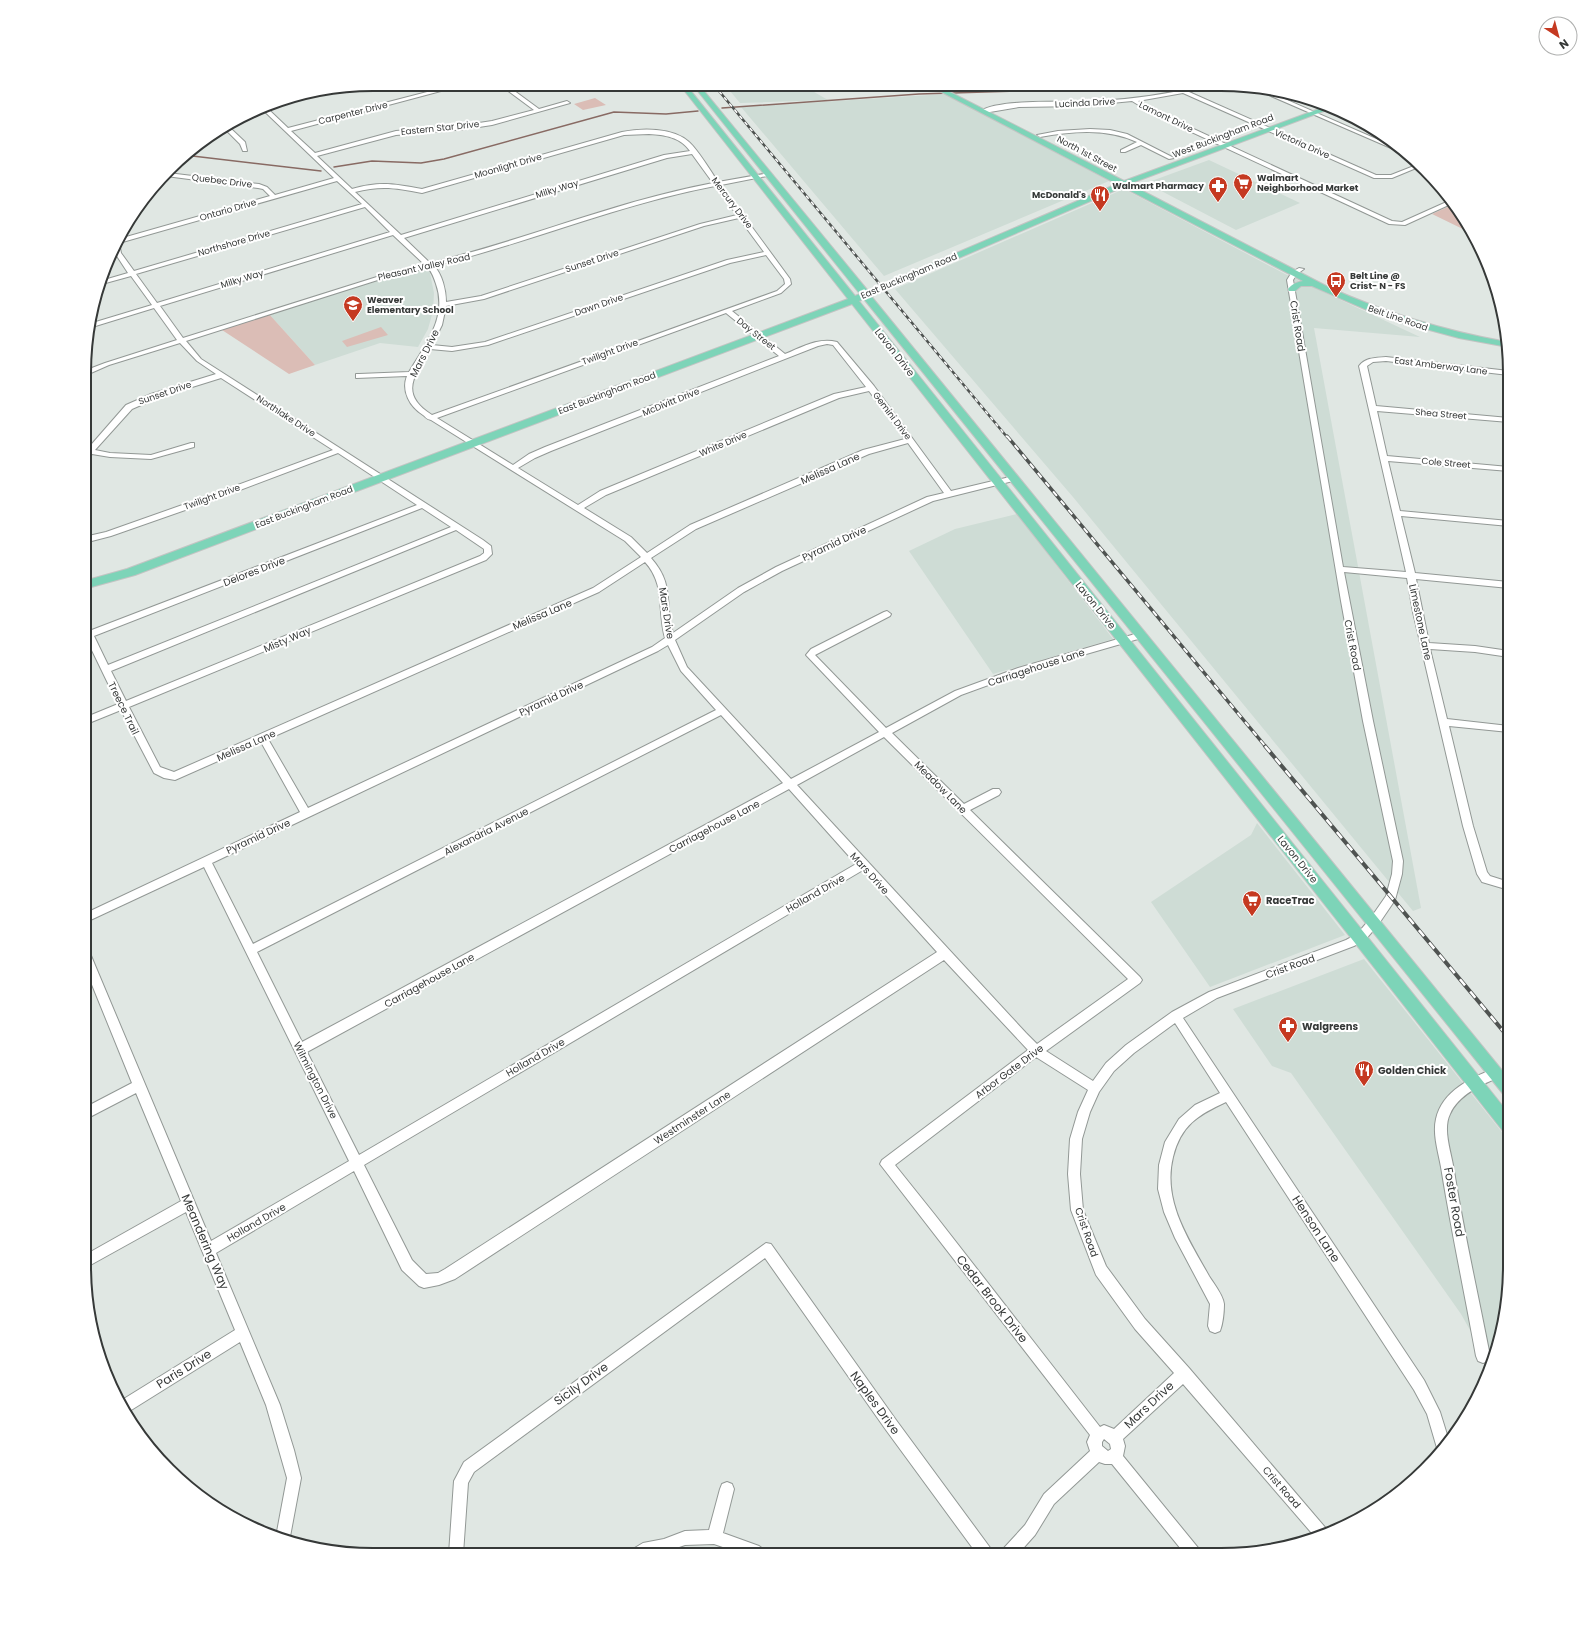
<svg xmlns="http://www.w3.org/2000/svg" width="1594" height="1639" font-family="Poppins,sans-serif">
	<rect width="100%" height="100%" fill="#e0e7e3"/>
	<!-- built -->
	<path fill="#cedcd5" d="M725,85H802L828,100L740,103Z
		M945,94L1109,181L884,276L741,107Z
		M1209,160L1300,203L1236,230L1146,183Z
		M1124,189L1285,274L1420,337L1314,328L1421,908L1413,911L1073,497L895,289Z
		M427,269L430,273L434,293L433,311L428,329L418,347L380,343L315,365L269,314L385,277Z
		M1017,514L1113,639L993,674L909,551L955,529Z
		M1257,823L1345,935L1210,987L1151,902L1251,835Z
		M1364,959L1509,1141V1284L1500,1341L1490,1366L1461,1314L1291,1073L1272,1066L1233,1009Z"/>
	<!-- green -->
	<path fill="#dbbdb6" d="M595,98L606,105L583,110L574,104Z
		M1454,204L1469,232L1432,214Z
		M269,314L315,365L289,374L222,330L223,329Z
		M381,327L388,335L347,347L342,341Z"/>
	<g fill="none" stroke-linecap="round" stroke-linejoin="round">
		<!-- stream -->
		<path stroke="#886a63" stroke-width="1.5" d="M722,108L919,94L1079,89L1108,86
			M184,155L321,171
			M334,167L372,161L421,163L444,159L614,112L666,114L698,111"/>
		<defs>
			<path id="minor" d="M458,84H467L291,131L315,153L396,131L466,125L492,121L534,110L499,84H505L539,109L567,101L570,103L492,125L466,129L396,135L317,156L352,189C380,181 394,184 422,189L622,132C641,128 673,127 689,142C698,150 710,170 718,182L769,173L770,174L767,176L721,185L790,279L791,284L781,293L732,311L785,354C802,347 819,337 837,342L874,386L951,491L1014,476L1018,478L1017,480L933,501L782,571L744,592L675,640L687,667L791,779L879,732L806,655L811,649L884,612L887,611L891,614L890,616L815,655L886,728L955,691L1018,668L1142,632L1145,633L1146,635L1145,637L1024,672L961,695L892,733L964,804L993,789H999L1001,792L999,795L970,810L1140,977L1142,980L1140,983L1046,1051L1093,1081L1106,1063L1126,1045L1172,1012L1209,992L1346,940L1357,934L1370,919L1386,896L1392,874L1393,861L1363,721L1341,601L1287,280L1292,272L1299,268L1304,269L1297,274L1293,280L1343,567L1406,572L1359,366C1366,357 1376,358 1386,357L1509,371V375L1386,361L1373,362L1367,366L1376,406L1509,418V422L1377,411L1387,456L1509,467V471L1388,461L1400,511L1509,521V526L1401,516L1415,573L1509,582V588L1416,579L1429,643L1475,646L1509,651V657L1475,652L1430,649L1447,719L1509,726V732L1449,726L1473,826L1487,872L1490,876L1509,882V890L1482,882L1477,874L1463,826L1413,612L1407,578L1344,572L1373,721L1403,861L1402,874L1395,900L1378,925L1365,940L1354,946L1217,998L1183,1018L1424,1380L1440,1412L1449,1441L1440,1453L1437,1448L1427,1414L1414,1390L1226,1102C1198,1115 1181,1125 1173,1157C1162,1201 1189,1240 1209,1276C1214,1284 1223,1295 1224,1304C1224,1311 1223,1323 1220,1331L1215,1333L1210,1331L1208,1326L1210,1304L1175,1238L1164,1212L1158,1189L1159,1165L1165,1142L1179,1119L1195,1105L1220,1093L1175,1023L1134,1053L1114,1071L1099,1092L1090,1112L1082,1139L1080,1174L1083,1210L1106,1266L1145,1319L1189,1368L1329,1532L1316,1538L1183,1384L1123,1439L1125,1446L1123,1456L1199,1549L1201,1554H1185L1112,1464H1105L1099,1462L1054,1504L1035,1535L1018,1554H1001L1003,1549L1025,1525L1044,1494L1090,1451L1087,1442L1090,1435L880,1164L882,1160L1028,1050L944,960L455,1279L439,1285L424,1288L419,1286L402,1270L354,1171L216,1253L280,1405L294,1450L301,1478L289,1542L276,1537L287,1478L266,1405L240,1342L128,1412L122,1400L235,1330L186,1212L85,1268V1255L181,1201L136,1093L84,1120V1108L132,1083L84,965V946L88,948L89,951L211,1241L349,1161L204,867L84,923V914L300,812L261,742L175,780L164,778L154,773L121,710L84,725V718L118,704L86,638L84,639V633L417,505L338,453L211,501L111,536L84,543V537L106,532L205,497L333,450L221,378L157,398L132,409L95,450L110,453L151,455L191,443H194V447L151,459L110,457L92,454L84,460V453L126,405L151,394L216,374L197,361L180,343L109,365L84,376V371L105,363L177,340L154,308L89,328V324L152,305L131,276L102,284L104,280L128,273L115,253L119,239L270,196L263,189L258,188L166,176L168,173L259,184L267,187L275,195L334,178L261,108C280,100 300,96 320,93L267,108L288,128ZM649,134C665,135 680,137 690,151L664,155L401,235L355,192C381,185 397,188 422,193L624,135ZM692,154L713,183C617,201 526,240 430,263L404,238L667,158ZM337,181L362,204L134,271L121,253L119,243ZM715,186L737,215L700,224L481,296L446,302C446,290 442,274 434,266C528,243 620,204 715,186ZM365,207L390,232L157,303L136,274ZM739,218L764,252L727,260L485,342L452,347L432,345L442,325L446,306L484,299L704,226ZM393,235L425,265L380,276L183,338L160,306ZM766,255L784,279L785,284L777,291L432,415C398,394 415,375 430,349L452,351L488,345L730,263ZM428,268C432,272 434,278 436,284C448,317 425,345 409,372L359,374H356V378L407,376C401,391 410,407 423,415C427,418 426,419 431,420L625,541L641,557L593,588L174,772L160,767L129,707L486,560L492,554L491,546L483,540L201,359L186,341L384,278ZM726,313L779,356L545,447L529,454L513,465L437,418ZM827,344L833,345L866,387L834,394L600,491L578,505L518,468L535,458L551,451L818,346ZM869,391L905,439L863,450L690,525L647,553L631,537L584,508L606,495L839,398ZM908,443L944,493L927,497L776,567L738,588L673,633C664,602 675,585 651,558L696,529L869,454ZM422,508L451,527L108,665L94,636ZM456,530L484,549V553L480,556L126,701L111,671ZM645,562C666,585 657,610 665,638L652,647L308,808L268,739L599,592ZM668,645L681,671L716,710L253,944L212,863L658,651ZM721,715L783,783L302,1042L257,952ZM884,737L1128,979L1037,1044L1026,1033L797,785ZM789,789L856,864L359,1155L307,1052ZM863,870L937,952L445,1269L438,1273L426,1274L412,1260L364,1165ZM1036,1057L1088,1090L1078,1112L1070,1139L1068,1174L1071,1210L1096,1275L1135,1329L1174,1373L1114,1429L1104,1425L1100,1427L935,1215L895,1165ZM1104,1439L1110,1444L1111,1449L1108,1451L1102,1446V1442Z
				M1202,86H1212L1189,92L1376,175H1391L1419,164L1421,166L1392,178H1374L1183,93L1138,101L1157,112L1392,221L1402,222L1451,200L1453,203L1405,225L1389,224L1153,114L1132,101L1081,106L1019,107L984,113L981,111C1000,98 1073,103 1099,101C1134,99 1168,94 1202,86Z
				M1248,86H1255L1406,152L1414,158Z
				M227,125L245,142L247,151H243L240,144L223,127Z
				M1090,129L1110,130L1127,134L1174,158L1169,159L1141,145L1125,152H1121V150L1137,142C1106,128 1073,131 1040,137L1037,135L1058,131Z
				M1496,1068L1500,1069L1502,1073L1500,1077C1482,1084 1458,1095 1450,1114C1442,1130 1452,1154 1454,1171C1464,1233 1478,1294 1490,1356L1488,1361L1483,1363L1478,1361L1476,1356C1465,1295 1452,1234 1442,1173C1440,1157 1432,1136 1436,1119C1442,1091 1472,1077 1496,1068Z
				M766,1243L771,1244L896,1420L991,1549L993,1554H977L886,1430L765,1258L474,1472L468,1483L463,1554H449L454,1481L464,1462Z
				M727,1482L732,1484L734,1489L723,1533L759,1546L763,1549L765,1554H743L714,1544L685,1545L659,1554H631L633,1549L643,1543L664,1539L685,1531L709,1530L720,1489L722,1484Z"/>
			<path id="major" d="M680,85H686L855,296L860,294L693,85H699L868,291L1117,184L932,87L931,86H938L1124,181L1327,106L1332,108L1129,184L1328,287C1386,313 1445,331 1507,342L1508,347L1459,338L1411,325L1367,310L1312,286H1301L1295,291H1289L1288,289C1292,284 1297,282 1303,281L1123,187L871,296L1509,1079V1097L1504,1095L864,299L859,301L1509,1114V1133L1503,1131L852,304L135,575L84,589V581L127,569L848,299Z"/>
		</defs>
		<!-- minor casing -->
		<use href="#minor" stroke="#929895" stroke-width="2"/>
		<!-- major casing -->
		<use href="#major" stroke="#c3c4c3" stroke-width="2"/>
		<!-- minor -->
		<use href="#minor" fill="#fff" fill-rule="evenodd"/>
		<!-- major -->
		<use href="#major" fill="#7dd4b8" fill-rule="evenodd"/>
		<defs>
			<path id="rail-far2" d="M714,85L1007,437"/>
			<path id="rail-far1" d="M1007,436L1266,747"/>
			<path id="rail" d="M1265,746L1509,1038"/>
		</defs>
		<!-- rail-far2 casing -->
		<use href="#rail-far2" stroke="#4f5351" stroke-width="2.5"/>
		<!-- rail-far1 casing -->
		<use href="#rail-far1" stroke="#4f5351" stroke-width="3.5"/>
		<!-- rail casing -->
		<use href="#rail" stroke="#4f5351" stroke-width="4"/>
		<!-- rail-far2 -->
		<use href="#rail-far2" stroke="#fff" stroke-width="1.5" stroke-dasharray="4" stroke-linecap="butt"/>
		<!-- rail-far1 -->
		<use href="#rail-far1" stroke="#fff" stroke-width="2" stroke-dasharray="6" stroke-linecap="butt"/>
		<!-- rail -->
		<use href="#rail" stroke="#fff" stroke-width="2.5" stroke-dasharray="8" stroke-linecap="butt"/>
	</g>
	<!-- icons -->
	<defs>
		<symbol id="supermarket-pin" viewBox="-11 -11 22 30"><path d="M0 17L-7.5 6A9.5 9.5 0 1 1 7.5 6Z" fill="#c53921" stroke="#fff"/><path d="M-6-5.5h2.5l.6 2H6L4.5 2H-2.5L-4.4-4H-6ZM-1.5 3.2a1.3 1.3 0 1 0 .1 0ZM3 3.2a1.3 1.3 0 1 0 .1 0Z" fill="#fff"/></symbol>
		<symbol id="pharmacy-pin" viewBox="-11 -11 22 30"><path d="M0 17L-7.5 6A9.5 9.5 0 1 1 7.5 6Z" fill="#c53921" stroke="#fff"/><path d="M-2-6h4v4h4v4h-4v4h-4v-4h-4v-4h4Z" fill="#fff"/></symbol>
		<symbol id="restaurant-pin" viewBox="-11 -11 22 30"><path d="M0 17L-7.5 6A9.5 9.5 0 1 1 7.5 6Z" fill="#c53921" stroke="#fff"/><path d="M-5-6h1v4h1v-4h1v4h1v-4h1v5L-1.5 .5V6h-2V.5L-5-1ZM5-6V6H3V1.5H1.5Q1.5-4 5-6Z" fill="#fff"/></symbol>
		<symbol id="bus-pin" viewBox="-11 -11 22 30"><path d="M0 17L-7.5 6A9.5 9.5 0 1 1 7.5 6Z" fill="#c53921" stroke="#fff"/><path d="M-5-6H5V4H4V6H2V4H-2V6H-4V4H-5ZM-3.5-4V0h7V-4ZM-3.5 1.2v1.5H-2V1.2ZM2 1.2v1.5H3.5V1.2Z" fill="#fff"/></symbol>
		<symbol id="school-pin" viewBox="-11 -11 22 30"><path d="M0 17L-7.5 6A9.5 9.5 0 1 1 7.5 6Z" fill="#c53921" stroke="#fff"/><path d="M0-5L7-2L0 1L-7-2ZM-4 1L0 2.5L4 1V4Q0 6-4 4Z" fill="#fff"/></symbol>
	</defs>
	<g fill-rule="evenodd">
		<use href="#supermarket-pin" x="1232" y="172" width="22" height="30"/>
		<use href="#pharmacy-pin" x="1207" y="175" width="22" height="30"/>
		<use href="#restaurant-pin" x="1089" y="184" width="22" height="30"/>
		<use href="#bus-pin" x="1325" y="270" width="22" height="30"/>
		<use href="#school-pin" x="342" y="294" width="22" height="30"/>
		<use href="#supermarket-pin" x="1241" y="889" width="22" height="30"/>
		<use href="#pharmacy-pin" x="1277" y="1015" width="22" height="30"/>
		<use href="#restaurant-pin" x="1353" y="1059" width="22" height="30"/>
	</g>
	<g text-anchor="middle" stroke-width="4" stroke-linejoin="round" paint-order="stroke">
		<!-- far-street labels -->
		<g font-size="9" fill="#363938" stroke="#fff">
			<text transform="translate(1085 103) rotate(-3)" y="3">Lucinda Drive</text>
			<text transform="translate(353 113) rotate(-14)" y="3">Carpenter Drive</text>
			<text transform="translate(1166 117) rotate(26)" y="3">Lamont Drive</text>
			<text transform="translate(440 128) rotate(-6)" y="3">Eastern Star Drive</text>
			<text transform="translate(1223 136) rotate(-21)" y="3">West Buckingham Road</text>
			<text transform="translate(1302 144) rotate(24)" y="3">Victoria Drive</text>
			<text transform="translate(1087 154) rotate(28)" y="3">North 1st Street</text>
			<text transform="translate(508 166) rotate(-16)" y="3">Moonlight Drive</text>
			<text transform="translate(222 181) rotate(7)" y="3">Quebec Drive</text>
			<text transform="translate(557 189) rotate(-17)" y="3">Milky Way</text>
			<text transform="translate(732 203) rotate(53)" y="3">Mercury Drive</text>
			<text transform="translate(228 210) rotate(-16)" y="3">Ontario Drive</text>
			<text transform="translate(234 243) rotate(-16)" y="3">Northshore Drive</text>
			<text transform="translate(592 261) rotate(-18)" y="3">Sunset Drive</text>
			<text transform="translate(424 267) rotate(-13)" y="3">Pleasant Valley Road</text>
			<text transform="translate(909 276) rotate(-23)" y="3">East Buckingham Road</text>
			<text transform="translate(242 279) rotate(-17)" y="3">Milky Way</text>
			<text transform="translate(599 305) rotate(-19)" y="3">Dawn Drive</text>
			<text transform="translate(1398 318) rotate(19)" y="3">Belt Line Road</text>
			<text transform="translate(756 334) rotate(38)" y="3">Day Street</text>
			<text transform="translate(610 352) rotate(-20)" y="3">Twilight Drive</text>
			<text transform="translate(1441 366) rotate(7)" y="3">East Amberway Lane</text>
			<text transform="translate(165 393) rotate(-19)" y="3">Sunset Drive</text>
			<text transform="translate(607 393) rotate(-21)" y="3">East Buckingham Road</text>
			<text transform="translate(671 402) rotate(-22)" y="3">McDivitt Drive</text>
			<text transform="translate(1441 414) rotate(5)" y="3">Shea Street</text>
			<text transform="translate(286 416) rotate(33)" y="3">Northlake Drive</text>
			<text transform="translate(892 416) rotate(53)" y="3">Gemini Drive</text>
			<text transform="translate(723 444) rotate(-23)" y="3">White Drive</text>
			<text transform="translate(1446 463) rotate(5)" y="3">Cole Street</text>
			<text transform="translate(212 497) rotate(-20)" y="3">Twilight Drive</text>
			<text transform="translate(304 507) rotate(-21)" y="3">East Buckingham Road</text>
		</g>
		<!-- far-poi labels -->
		<g font-size="9" font-weight="bold" fill="#363938" stroke="#fff" text-anchor="start">
			<text x="1257" y="181">Walmart<tspan x="1257" dy="10">Neighborhood Market</tspan></text>
			<text x="1204" y="189" text-anchor="end">Walmart Pharmacy</text>
			<text x="1086" y="198" text-anchor="end">McDonald's</text>
			<text x="1350" y="279">Belt Line @<tspan x="1350" dy="10">Crist- N - FS</tspan></text>
			<text x="367" y="303">Weaver<tspan x="367" dy="10">Elementary School</tspan></text>
		</g>
		<!-- street labels -->
		<g font-size="10" fill="#363938" stroke="#fff">
			<text transform="translate(1298 326) rotate(81)" y="4">Crist Road</text>
			<text transform="translate(895 352) rotate(52)" y="4">Lavon Drive</text>
			<text transform="translate(424 353) rotate(-63)" y="4">Mars Drive</text>
			<text transform="translate(830 468) rotate(-24)" y="4">Melissa Lane</text>
			<text transform="translate(834 543) rotate(-25)" y="4">Pyramid Drive</text>
			<text transform="translate(254 571) rotate(-21)" y="4">Delores Drive</text>
			<text transform="translate(1096 605) rotate(51)" y="4">Lavon Drive</text>
			<text transform="translate(667 613) rotate(81)" y="4">Mars Drive</text>
			<text transform="translate(542 614) rotate(-23)" y="4">Melissa Lane</text>
			<text transform="translate(1421 622) rotate(78)" y="4">Limestone Lane</text>
			<text transform="translate(287 639) rotate(-23)" y="4">Misty Way</text>
			<text transform="translate(1353 645) rotate(79)" y="4">Crist Road</text>
			<text transform="translate(1036 667) rotate(-18)" y="4">Carriagehouse Lane</text>
			<text transform="translate(551 698) rotate(-25)" y="4">Pyramid Drive</text>
			<text transform="translate(124 708) rotate(64)" y="4">Treece Trail</text>
			<text transform="translate(246 745) rotate(-24)" y="4">Melissa Lane</text>
			<text transform="translate(941 787) rotate(45)" y="4">Meadow Lane</text>
			<text transform="translate(714 826) rotate(-28)" y="4">Carriagehouse Lane</text>
			<text transform="translate(486 831) rotate(-27)" y="4">Alexandria Avenue</text>
			<text transform="translate(258 836) rotate(-25)" y="4">Pyramid Drive</text>
			<text transform="translate(1298 859) rotate(51)" y="4">Lavon Drive</text>
			<text transform="translate(870 873) rotate(48)" y="4">Mars Drive</text>
			<text transform="translate(815 893) rotate(-30)" y="4">Holland Drive</text>
			<text transform="translate(1290 966) rotate(-20)" y="4">Crist Road</text>
			<text transform="translate(429 980) rotate(-29)" y="4">Carriagehouse Lane</text>
			<text transform="translate(535 1057) rotate(-30)" y="4">Holland Drive</text>
			<text transform="translate(1009 1071) rotate(-37)" y="4">Arbor Gate Drive</text>
			<text transform="translate(316 1080) rotate(63)" y="4">Wilmington Drive</text>
			<text transform="translate(692 1117) rotate(-33)" y="4">Westminster Lane</text>
			<text transform="translate(256 1222) rotate(-30)" y="4">Holland Drive</text>
			<text transform="translate(1087 1232) rotate(71)" y="4">Crist Road</text>
			<text transform="translate(1282 1487) rotate(49)" y="4">Crist Road</text>
		</g>
		<!-- poi labels -->
		<g font-size="10" font-weight="bold" fill="#363938" stroke="#fff" text-anchor="start">
			<text x="1266" y="904">RaceTrac</text>
			<text x="1302" y="1030">Walgreens</text>
			<text x="1378" y="1074">Golden Chick</text>
		</g>
		<!-- near-street labels -->
		<g font-size="12" fill="#363938" stroke="#fff">
			<text transform="translate(1454 1202) rotate(80)" y="4">Foster Road</text>
			<text transform="translate(1316 1229) rotate(57)" y="4">Henson Lane</text>
			<text transform="translate(205 1242) rotate(67)" y="4">Meandering Way</text>
			<text transform="translate(992 1299) rotate(52)" y="4">Cedar Brook Drive</text>
			<text transform="translate(184 1369) rotate(-32)" y="4">Paris Drive</text>
			<text transform="translate(581 1384) rotate(-36)" y="4">Sicily Drive</text>
			<text transform="translate(875 1403) rotate(54)" y="4">Naples Drive</text>
			<text transform="translate(1149 1405) rotate(-43)" y="4">Mars Drive</text>
		</g>
	</g>
	<!-- crop -->
	<path d="M0 0H1594V1639H0ZM373 91H1221A282 282 0 0 1 1503 373V1266A282 282 0 0 1 1221 1548H373A282 282 0 0 1 91 1266V373A282 282 0 0 1 373 91Z" fill="#fff" fill-rule="evenodd"/>
	<path fill="none" stroke="#363938" stroke-width="2" d="M373 91H1221A282 282 0 0 1 1503 373V1266A282 282 0 0 1 1221 1548H373A282 282 0 0 1 91 1266V373A282 282 0 0 1 373 91Z"/>
	<!-- north arrow -->
	<g transform="translate(1558 36) rotate(144)"><circle r="19" fill="#ffffff" stroke="#afb0af"/>
	<path d="M0-3L7 15L0 10L-7 15Z" fill="#c53921"/>
	<text y="-6" font-size="11" font-weight="bold" text-anchor="middle" fill="#363938">N</text>
	</g>
</svg>
